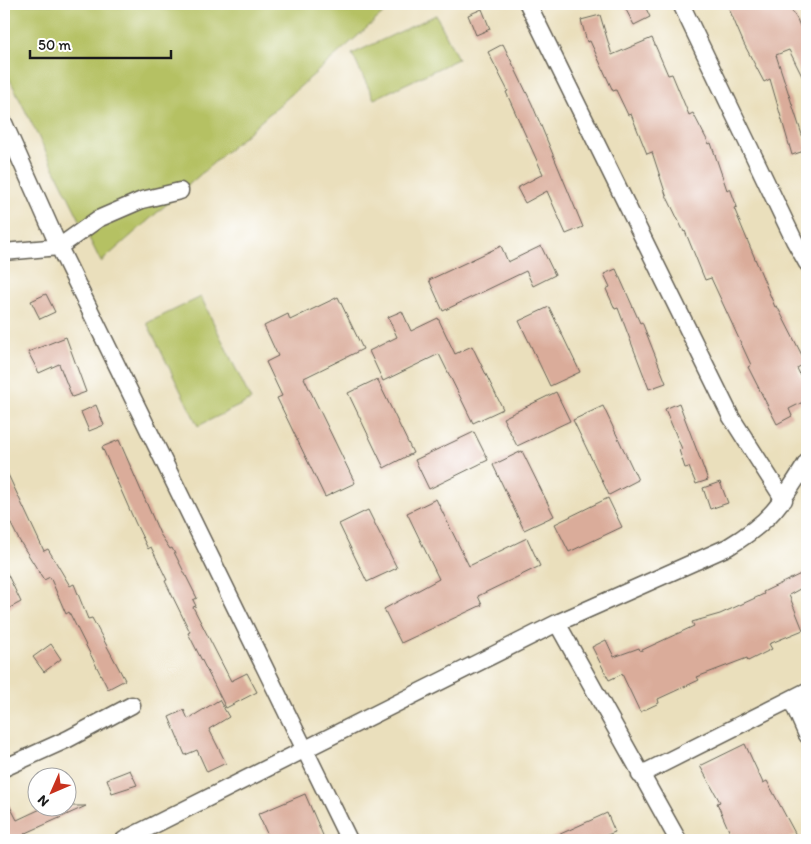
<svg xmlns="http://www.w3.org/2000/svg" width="811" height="844" font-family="Itim,sans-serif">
	<rect width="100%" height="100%" fill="#fff"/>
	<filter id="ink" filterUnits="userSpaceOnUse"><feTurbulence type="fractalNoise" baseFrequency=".02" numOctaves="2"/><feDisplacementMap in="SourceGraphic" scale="10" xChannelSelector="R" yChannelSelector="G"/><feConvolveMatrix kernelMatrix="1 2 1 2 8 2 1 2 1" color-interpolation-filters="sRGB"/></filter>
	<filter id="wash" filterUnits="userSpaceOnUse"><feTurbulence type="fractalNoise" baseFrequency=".0096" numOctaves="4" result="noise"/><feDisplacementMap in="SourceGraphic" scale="20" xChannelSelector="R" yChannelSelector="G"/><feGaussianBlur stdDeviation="1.12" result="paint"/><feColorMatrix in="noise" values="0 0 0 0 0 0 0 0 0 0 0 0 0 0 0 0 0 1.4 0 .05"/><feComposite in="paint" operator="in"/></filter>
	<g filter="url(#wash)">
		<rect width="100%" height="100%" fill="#eadfbc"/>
		<!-- green -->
		<path fill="#b5c163" stroke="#686e40" d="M4,4H394L101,262L4,68Z
			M436,15L458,59L374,99L352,54Z
			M201,297L251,400L198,426L147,323Z"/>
		<g id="blocks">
			<!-- building -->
			<path fill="#daac9a" d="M623,4H644L650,17L634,25Z
				M727,4H787L797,19L807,43V86L789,50L776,55L807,150L792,155L770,79L764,82L744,44Z
				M482,9L490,29L476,35L468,15Z
				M600,15L612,55L652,38L668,75L672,74L689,115L693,113L709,144L711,143L727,190L730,188L737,207L734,208L775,307L777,306L806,363L797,368L807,390V400L789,409L792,416L777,424L748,367L751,365L711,278L705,280L685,231L684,232L666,195L652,152L647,154L631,114L628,115L616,90L613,91L590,41L587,42L581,20Z
				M503,44L532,104L583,227L566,234L547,191L525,203L517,188L543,174L506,92L508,91L488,52Z
				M501,246L508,262L541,246L555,275L533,286L526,271L443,311L429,280Z
				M616,269L640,323L642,322L666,383L649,389L618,308L615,309L606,289L610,287L604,274Z
				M46,294L55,312L40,319L31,301Z
				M338,297L363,349L304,378L355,483L325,497L277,398L282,396L266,362L278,356L264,326L288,314L290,320Z
				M549,307L580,372L550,386L519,321Z
				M402,311L411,331L438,318L455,354L472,346L503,409L473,423L439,354L383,381L369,351L397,337L388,317Z
				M66,337L86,392L72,397L59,364L39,373L28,352Z
				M377,379L413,453L384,468L348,393Z
				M556,392L570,421L517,446L503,418Z
				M679,403L708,480L696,484L689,467L685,468L679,450L682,449L665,409Z
				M96,405L104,425L89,431L81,412Z
				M603,406L638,480L609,495L573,420Z
				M474,432L488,460L429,489L415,460Z
				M119,440L160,534L170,549L172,548L197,598L193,600L196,606L193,607L231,681L247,673L257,692L226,708L188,633L190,632L165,581L167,580L151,547L148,549L135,522L102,447Z
				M522,451L554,516L524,530L493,465Z
				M4,466L44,551L48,549L70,586L74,584L88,619L92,618L125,680L108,689L69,612L66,614L50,577L44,580L19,540L4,510Z
				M720,482L728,503L710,509L703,488Z
				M608,498L622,527L569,552L555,524Z
				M436,499L469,566L527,538L540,566L478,596L482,605L401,643L384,609L439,579L407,513Z
				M368,510L397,568L367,582L339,524Z
				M4,567L21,602L4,611Z
				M807,571V585L789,595L803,630L769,644L772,649L748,661L747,658L697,677L699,680L658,699L659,703L640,712L622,674L609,680L592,647L606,640L614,657L639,648L640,651L694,626L692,622L720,614L764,594L763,592Z
				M51,644L61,659L44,672L33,657Z
				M219,700L229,717L209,729L226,763L207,772L197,750L185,755L169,717L184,710L188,719Z
				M745,744L763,783L767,781L796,835L784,840H733L717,803L720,802L700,766Z
				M130,770L137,785L112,793L107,779Z
				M305,794L325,840H270L258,814Z
				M4,795L17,820L47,806H86L24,834L25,836L14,840H4Z
				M607,813L615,832L594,840H547Z"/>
		</g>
	</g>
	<g filter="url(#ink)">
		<use href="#blocks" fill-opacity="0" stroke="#646054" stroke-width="1"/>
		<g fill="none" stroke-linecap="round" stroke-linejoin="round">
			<defs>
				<path id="street" d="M528,4L731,417L784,500
					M681,4L794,240L807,263
					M4,123L59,247L349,840
					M4,252L59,247L98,219L142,200L180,191
					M557,623L678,840
					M791,699L807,735
					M4,768L68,739L132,705
					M640,775L807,691
					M124,840L557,623L728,547C771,521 781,504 807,462"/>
			</defs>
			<!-- street casing -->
			<use href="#street" stroke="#646054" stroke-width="19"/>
			<!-- street -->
			<use href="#street" stroke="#fff" stroke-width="16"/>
		</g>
	</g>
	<!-- margin -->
	<rect width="811" height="844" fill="none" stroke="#fff" stroke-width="20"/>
	<!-- north arrow -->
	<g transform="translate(52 792) rotate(225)"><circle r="24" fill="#ffffff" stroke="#a4a4a4"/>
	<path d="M0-4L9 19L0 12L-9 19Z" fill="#c8321e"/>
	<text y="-8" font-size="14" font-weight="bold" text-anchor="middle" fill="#1c1c1c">N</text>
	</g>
	<!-- scale -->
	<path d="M30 50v8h141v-8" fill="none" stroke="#1c1c1c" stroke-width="2.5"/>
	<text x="38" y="50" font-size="15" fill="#1c1c1c" stroke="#ffffff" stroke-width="4" paint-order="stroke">50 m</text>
</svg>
